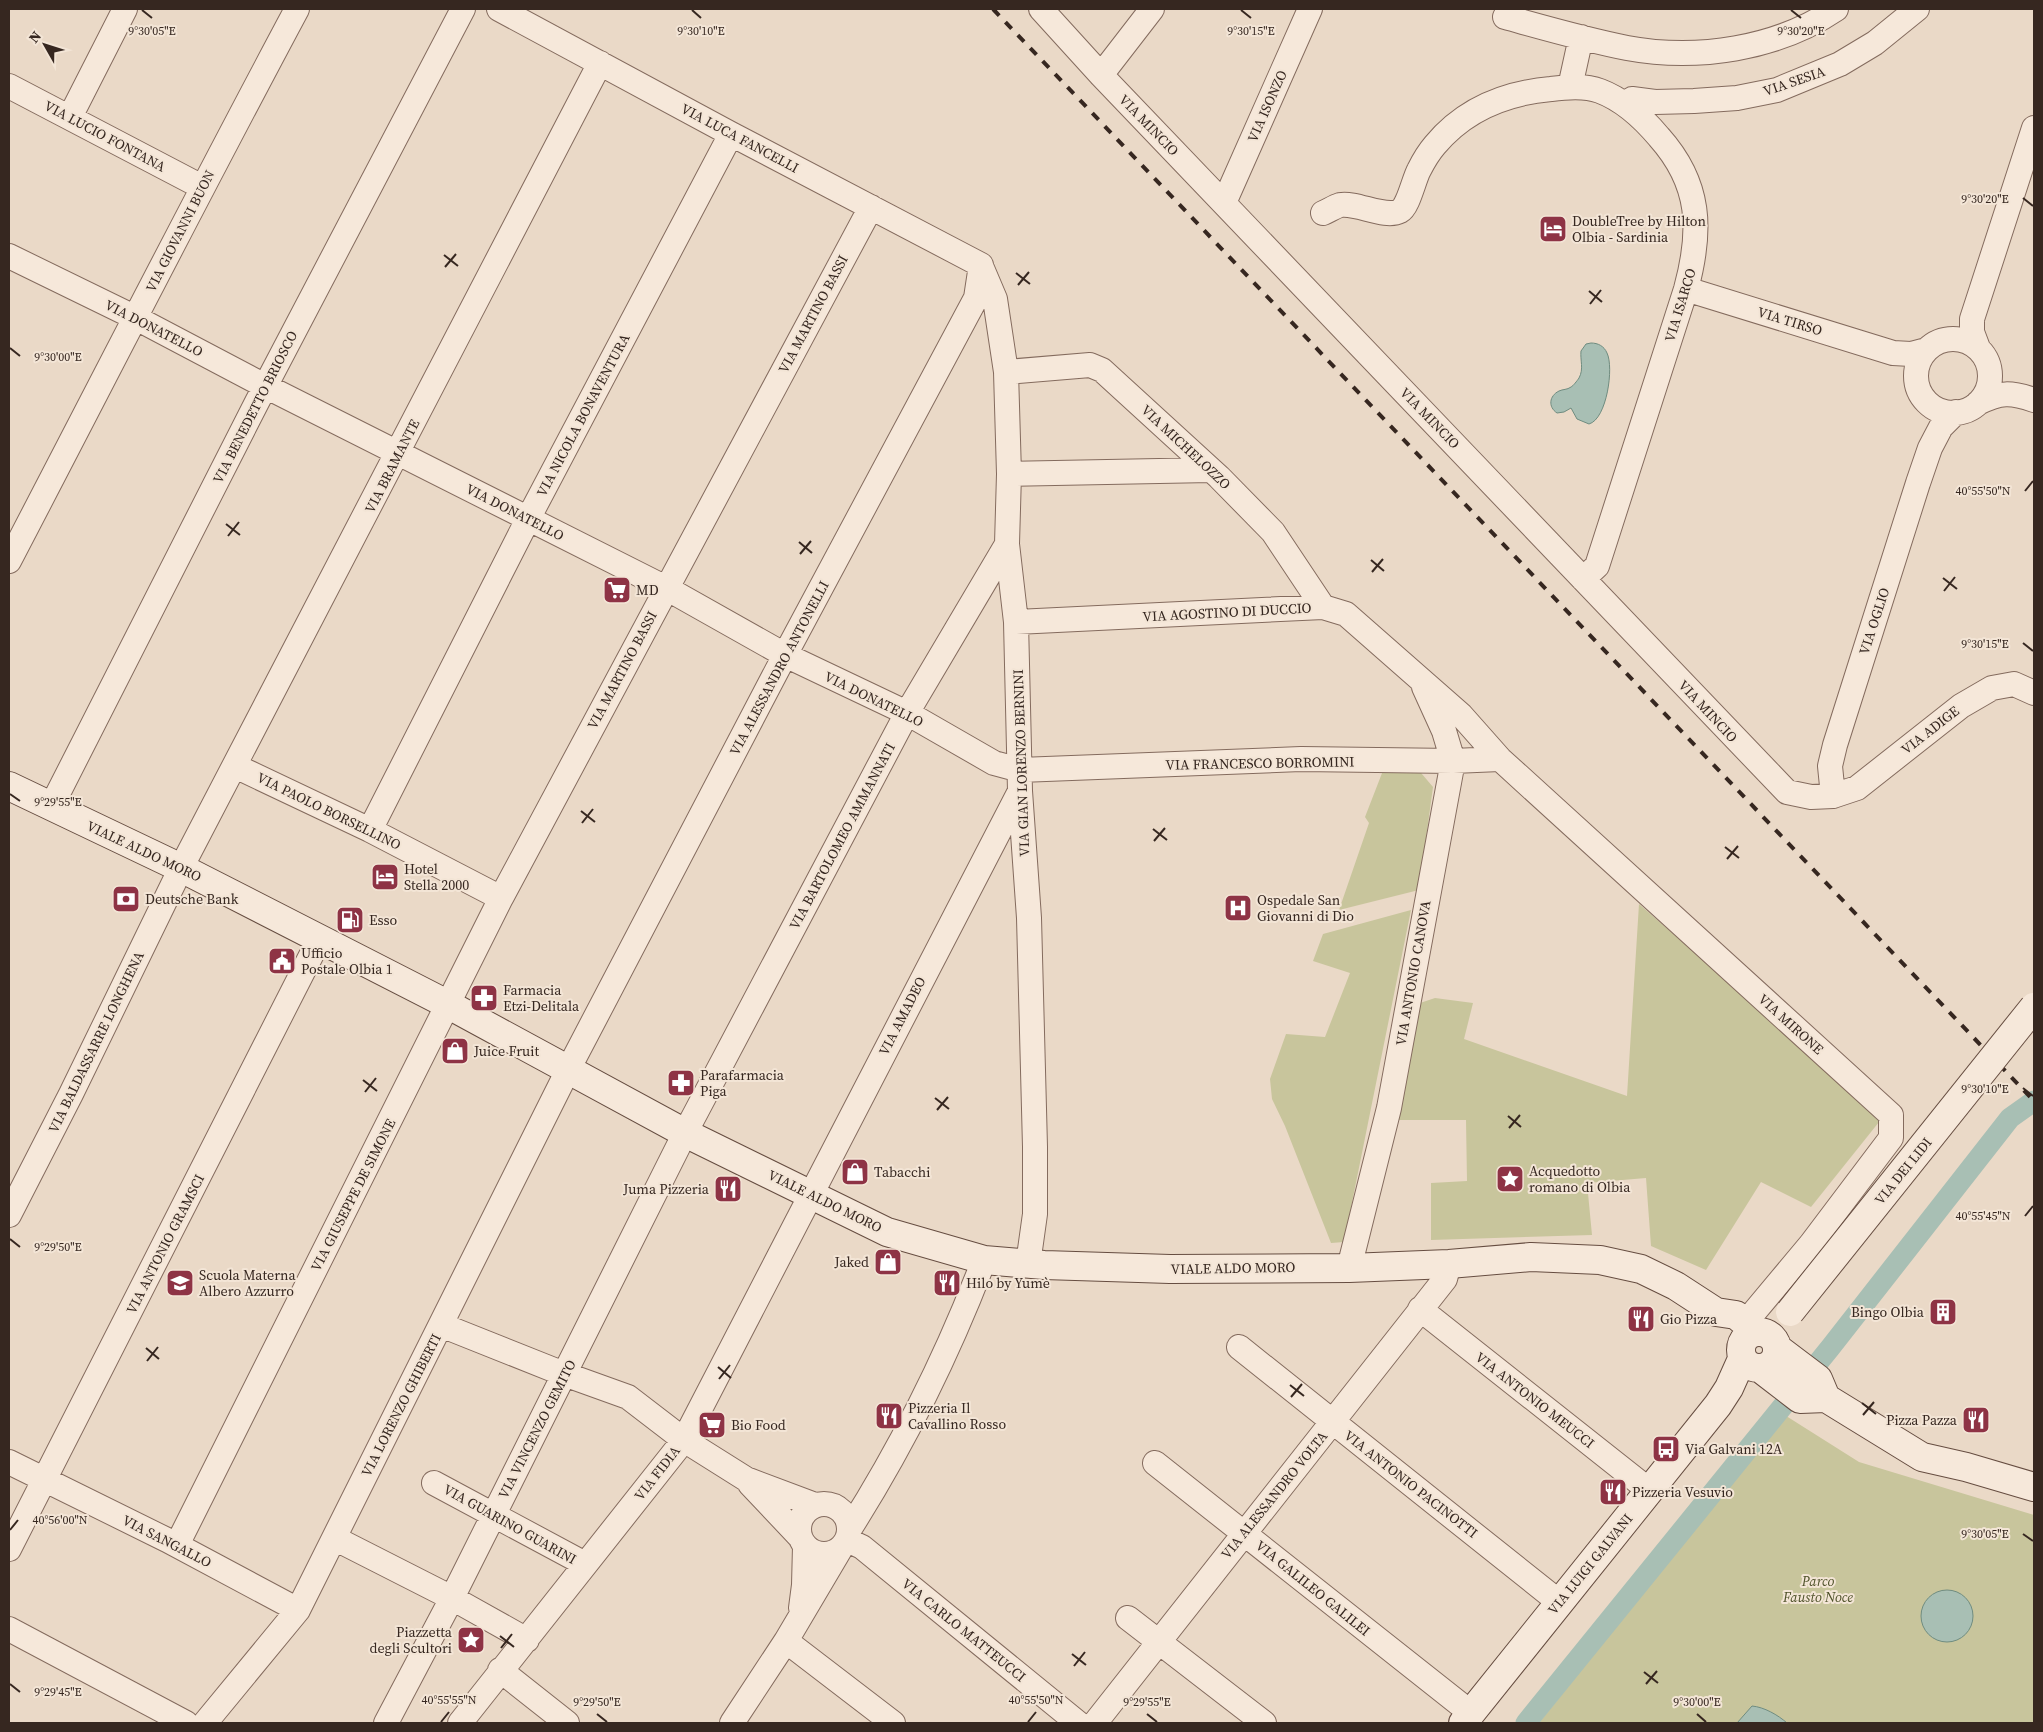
<svg xmlns="http://www.w3.org/2000/svg" width="2043" height="1732" font-family="'Source Serif 4',serif">
	<rect width="100%" height="100%" fill="#ead9c7"/>
	<!-- green -->
	<path fill="#c8c59c" d="M1416,767L1433,787L1419,890L1339,910L1369,823L1365,817L1384,768Z
		M1639,904L1883,1117L1811,1207L1761,1182L1706,1270L1651,1246L1646,1178L1587,1183L1592,1235L1431,1240V1183L1467,1181L1466,1120H1391L1417,1004L1435,998L1473,1003L1464,1039L1627,1096Z
		M1411,910L1344,1242L1331,1243L1285,1126L1272,1099L1270,1079L1286,1034L1325,1037L1350,973L1313,961L1323,934Z
		M1783,1414L1859,1462L2034,1515V1723H1539L1738,1474Z"/>
	<!-- water -->
	<path fill="#a8bfb4" stroke="#6f8c80" d="M1591,343C1598,343 1604,346 1607,353C1614,367 1607,419 1589,424L1577,419L1571,408L1564,412L1557,413C1548,407 1549,396 1559,391C1563,389 1567,390 1571,387C1573,386 1577,381 1579,378C1584,369 1580,360 1581,351L1586,344Z
		M1921 1616a26 26 0 1 1 52 0a26 26 0 1 1-52 0Z
		M1752,1706C1764,1707 1778,1715 1787,1723H1737Z"/>
	<g fill="none" stroke-linecap="round" stroke-linejoin="round">
		<!-- canal -->
		<path stroke="#a8bfb4" stroke-width="21" d="M1526,1723L1830,1348L2010,1118L2034,1101"/>
		<defs>
			<path id="street" d="M499,9L731,134L981,265
				M1041,9L1101,75L1787,792L1811,797L1833,796L1857,788L1961,706L1992,688L2014,684L2034,693
				M1505,17C1545,28 1586,40 1627,48C1697,61 1777,49 1836,9
				M1101,75L1152,9
				M9,86L202,187
				M1570,87L1581,37
				M1625,104L1632,99L1655,102L1694,101L1737,98L1777,90L1840,64L1875,43L1917,9
				M70,117L125,9
				M1224,203L1310,9
				M1323,213C1328,211 1334,207 1340,205C1357,202 1385,219 1400,211C1408,207 1414,179 1419,170C1423,162 1429,152 1435,145C1465,109 1506,93 1551,89C1566,87 1585,85 1600,91C1624,100 1643,118 1659,137C1701,184 1702,230 1686,289L1597,566L1583,579
				M9,256L136,318L265,386L666,588L785,655L907,713L994,763L1020,770L1301,759L1453,761L1500,759
				M981,266L995,299L1006,372L1009,474L1007,544L1016,622L1020,791L1029,918L1035,1147V1214L1028,1264
				M1686,289L1893,353L1911,354L1926,350
				M1916 376a37 37 0 1 1 74 0a37 37 0 1 1-74 0Z
				M1978,348L1972,332V319L2034,128
				M1006,372L1090,365L1102,370L1219,477L1273,532L1323,607
				M1978,403C2001,392 2010,392 2034,400
				M1009,474L1211,470
				M9,561C105,377 199,192 297,9
				M1016,622L1323,607L1346,614L1461,715L1500,759L1891,1115V1138L1811,1244L1745,1323
				M235,766L370,830L501,898
				M1833,796L1830,766L1835,745L1918,483L1930,448L1941,427L1956,412
				M51,807L257,402L463,9
				M370,830L528,519L731,134
				M9,1215L71,1094L181,868L600,63
				M1349,1268L1389,1108L1453,761L1444,731L1424,687
				M1420,1309L1650,1491
				M441,1325L564,1374L628,1397L684,1440L746,1479L815,1505
				M1239,1347L1559,1602
				M9,1462L167,1540L298,1610
				M1155,1463L1471,1713
				M434,1483L585,1564
				M750,1484L800,1537
				M799 1529a25 25 0 1 1 50 0a25 25 0 1 1-50 0Z
				M849,1530C903,1445 948,1354 984,1260
				M334,1538L452,1598L527,1640
				M847,1540L862,1547L1078,1723
				M177,1545L501,898L871,207
				M9,1549L320,938
				M801,1608L804,1585L805,1546
				M1128,1618L1264,1723
				M9,1629L186,1723
				M786,1641L893,1723
				M500,1670L567,1723
				M205,1723L298,1610L569,1068L785,655L976,298L981,265
				M386,1723L452,1598L685,1133L907,713L1007,544
				M460,1723L684,1440L1020,791
				M732,1723L786,1641L841,1548
				M1095,1723L1445,1279L1449,1264"/>
			<path id="secondary" d="M9,786L181,868L449,1005L685,1133L887,1232L984,1260L1044,1265L1170,1269L1349,1268L1449,1264L1531,1257L1600,1260L1641,1269L1676,1286L1716,1312L1736,1315L1757,1332
				M1741 1350a18 18 0 1 1 36 0a18 18 0 1 1-36 0Z
				M1777,1348L1818,1379L1826,1398
				M1761,1369L1800,1399L1826,1398L1922,1457L1966,1467L2034,1487
				M1463,1723L1718,1405L1729,1388L1742,1359"/>
		</defs>
		<!-- street casing -->
		<use href="#street" stroke="#846b5e" stroke-width="26"/>
		<!-- secondary casing -->
		<use href="#secondary" stroke="#664d41" stroke-width="30"/>
		<!-- street -->
		<use href="#street" stroke="#f6e8da" stroke-width="24"/>
		<!-- secondary -->
		<use href="#secondary" stroke="#f6e8da" stroke-width="28"/>
		<!-- rail -->
		<path stroke="#362720" stroke-width="4" stroke-dasharray="9 9" stroke-linecap="butt" d="M993,9L2034,1101"/>
		<defs>
			<path id="secondary-bridge" d="M1790,1312L2034,1007"/>
		</defs>
		<!-- secondary-bridge casing -->
		<use href="#secondary-bridge" stroke="#664d41" stroke-width="30" stroke-linecap="butt"/>
		<!-- secondary-bridge -->
		<use href="#secondary-bridge" stroke="#f6e8da" stroke-width="28"/>
	</g>
	<!-- ticks -->
	<path fill="none" stroke="#362720" stroke-width="2" d="M142,10L152,18M692,10L701,18M1241,10L1251,18M1791,10L1801,18M2023,198L2033,206M444,255L458,266M445,267L456,254M1016,273L1030,284M1018,285L1029,272M1589,291L1602,302M1590,304L1601,290M10,348L20,356M2025,491L2033,481M226,524L240,535M228,536L239,522M799,542L812,553M800,554L811,541M1371,560L1384,571M1372,572L1383,559M1943,578L1957,589M1944,591L1955,577M2023,643L2033,651M10,794L20,801M581,811L595,822M582,823L593,809M1153,829L1167,840M1154,841L1165,828M1725,847L1739,858M1727,859L1738,846M363,1080L377,1091M2023,1088L2033,1096M365,1092L376,1078M935,1098L949,1109M937,1110L948,1097M1508,1116L1521,1127M1509,1128L1520,1115M2025,1216L2033,1206M10,1239L20,1247M146,1348L159,1359M147,1361L158,1347M718,1367L731,1378M719,1379L730,1365M1290,1385L1304,1396M1291,1397L1302,1384M1862,1403L1876,1414M1863,1415L1874,1402M10,1530L18,1520M2023,1534L2033,1541M500,1636L514,1647M501,1648L512,1634M1072,1654L1086,1665M1074,1666L1085,1652M1644,1672L1658,1683M10,1684L20,1692M1646,1684L1657,1671M597,1714L607,1722M1147,1714L1157,1722M1697,1714L1706,1722M441,1722L449,1712M1028,1722L1036,1712"/>
	<!-- icons -->
	<defs>
		<symbol id="hotel-square" viewBox="-11 -11 22 22"><rect x="-9" y="-9" width="18" height="18" rx="4" fill="#8e3345" stroke="#f3e5d6"/><path d="M-6-4.5h1.5V1H6V5H4.5V3h-9V5H-6ZM-4 0a1.8 1.8 0 1 1 3.6 0ZM.5 0V-2.5h3Q6-2.5 6 0Z" fill="#fff"/></symbol>
		<symbol id="supermarket-square" viewBox="-11 -11 22 22"><rect x="-9" y="-9" width="18" height="18" rx="4" fill="#8e3345" stroke="#f3e5d6"/><path d="M-6-5.5h2.5l.6 2H6L4.5 2H-2.5L-4.4-4H-6ZM-1.5 3.2a1.3 1.3 0 1 0 .1 0ZM3 3.2a1.3 1.3 0 1 0 .1 0Z" fill="#fff"/></symbol>
		<symbol id="bank-square" viewBox="-11 -11 22 22"><rect x="-9" y="-9" width="18" height="18" rx="4" fill="#8e3345" stroke="#f3e5d6"/><path d="M-6-4H6V4H-6ZM0-2.3a2.3 2.3 0 1 0 0 4.6a2.3 2.3 0 1 0 0-4.6Z" fill="#fff"/></symbol>
		<symbol id="hospital-square" viewBox="-11 -11 22 22"><rect x="-9" y="-9" width="18" height="18" rx="4" fill="#8e3345" stroke="#f3e5d6"/><path d="M-5-5h3v3.5h4V-5h3V5h-3V1.5h-4V5h-3Z" fill="#fff"/></symbol>
		<symbol id="fuel-square" viewBox="-11 -11 22 22"><rect x="-9" y="-9" width="18" height="18" rx="4" fill="#8e3345" stroke="#f3e5d6"/><path d="M-5.5-6h7V0h2V4h1.3V-2.5L3-4.5l.8-.8L6-3V5H2.5V1h-1V6h-7ZM-4.2-4.7v3.2H.2V-4.7Z" fill="#fff"/></symbol>
		<symbol id="civic-square" viewBox="-11 -11 22 22"><rect x="-9" y="-9" width="18" height="18" rx="4" fill="#8e3345" stroke="#f3e5d6"/><path d="M-.6-6.5H3V-4.5H.6V-3L4-1V1h2V6H-6V1h2V-1L-.6-3ZM-1.2 2.5V6h2.4V2.5Z" fill="#fff"/></symbol>
		<symbol id="pharmacy-square" viewBox="-11 -11 22 22"><rect x="-9" y="-9" width="18" height="18" rx="4" fill="#8e3345" stroke="#f3e5d6"/><path d="M-2-6h4v4h4v4h-4v4h-4v-4h-4v-4h4Z" fill="#fff"/></symbol>
		<symbol id="shop-square" viewBox="-11 -11 22 22"><rect x="-9" y="-9" width="18" height="18" rx="4" fill="#8e3345" stroke="#f3e5d6"/><path d="M-5-2.5h2.3a2.7 3.5 0 0 1 5.4 0H5L5.5 6h-11ZM-1.5-2.5h3a1.5 2.3 0 0 0-3 0Z" fill="#fff"/></symbol>
		<symbol id="sight-square" viewBox="-11 -11 22 22"><rect x="-9" y="-9" width="18" height="18" rx="4" fill="#8e3345" stroke="#f3e5d6"/><path d="M0-6L1.8-2.2L6-1.7L2.9 1.2L3.7 5.4L0 3.3L-3.7 5.4L-2.9 1.2L-6-1.7L-1.8-2.2Z" fill="#fff"/></symbol>
		<symbol id="restaurant-square" viewBox="-11 -11 22 22"><rect x="-9" y="-9" width="18" height="18" rx="4" fill="#8e3345" stroke="#f3e5d6"/><path d="M-5-6h1v4h1v-4h1v4h1v-4h1v5L-1.5 .5V6h-2V.5L-5-1ZM5-6V6H3V1.5H1.5Q1.5-4 5-6Z" fill="#fff"/></symbol>
		<symbol id="school-square" viewBox="-11 -11 22 22"><rect x="-9" y="-9" width="18" height="18" rx="4" fill="#8e3345" stroke="#f3e5d6"/><path d="M0-5L7-2L0 1L-7-2ZM-4 1L0 2.5L4 1V4Q0 6-4 4Z" fill="#fff"/></symbol>
		<symbol id="building-square" viewBox="-11 -11 22 22"><rect x="-9" y="-9" width="18" height="18" rx="4" fill="#8e3345" stroke="#f3e5d6"/><path d="M-4-6H4V6H1V3H-1V6H-4ZM-2.5-4.3h1.7v1.8h-1.7ZM.8-4.3h1.7v1.8H.8ZM-2.5-1h1.7V.8h-1.7ZM.8-1h1.7V.8H.8Z" fill="#fff"/></symbol>
		<symbol id="bus-square" viewBox="-11 -11 22 22"><rect x="-9" y="-9" width="18" height="18" rx="4" fill="#8e3345" stroke="#f3e5d6"/><path d="M-5-6H5V4H4V6H2V4H-2V6H-4V4H-5ZM-3.5-4V0h7V-4ZM-3.5 1.2v1.5H-2V1.2ZM2 1.2v1.5H3.5V1.2Z" fill="#fff"/></symbol>
	</defs>
	<g fill-rule="evenodd">
		<use href="#hotel-square" x="1537" y="213" width="32" height="32"/>
		<use href="#supermarket-square" x="601" y="574" width="32" height="32"/>
		<use href="#hotel-square" x="369" y="861" width="32" height="32"/>
		<use href="#bank-square" x="110" y="883" width="32" height="32"/>
		<use href="#hospital-square" x="1222" y="892" width="32" height="32"/>
		<use href="#fuel-square" x="334" y="904" width="32" height="32"/>
		<use href="#civic-square" x="266" y="945" width="32" height="32"/>
		<use href="#pharmacy-square" x="468" y="982" width="32" height="32"/>
		<use href="#shop-square" x="439" y="1035" width="32" height="32"/>
		<use href="#pharmacy-square" x="665" y="1067" width="32" height="32"/>
		<use href="#shop-square" x="839" y="1156" width="32" height="32"/>
		<use href="#sight-square" x="1494" y="1163" width="32" height="32"/>
		<use href="#restaurant-square" x="712" y="1173" width="32" height="32"/>
		<use href="#shop-square" x="872" y="1246" width="32" height="32"/>
		<use href="#school-square" x="164" y="1267" width="32" height="32"/>
		<use href="#restaurant-square" x="931" y="1267" width="32" height="32"/>
		<use href="#building-square" x="1927" y="1296" width="32" height="32"/>
		<use href="#restaurant-square" x="1625" y="1303" width="32" height="32"/>
		<use href="#restaurant-square" x="873" y="1400" width="32" height="32"/>
		<use href="#restaurant-square" x="1960" y="1404" width="32" height="32"/>
		<use href="#supermarket-square" x="696" y="1409" width="32" height="32"/>
		<use href="#bus-square" x="1650" y="1433" width="32" height="32"/>
		<use href="#restaurant-square" x="1597" y="1476" width="32" height="32"/>
		<use href="#sight-square" x="455" y="1624" width="32" height="32"/>
	</g>
	<g text-anchor="middle" stroke-width="4" stroke-linejoin="round" paint-order="stroke">
		<!-- street labels -->
		<g font-size="14" fill="#362720" stroke="#f3e5d6">
			<text transform="translate(1794 81) rotate(-19)" y="5">VIA SESIA</text>
			<text transform="translate(1267 106) rotate(-66)" y="5">VIA ISONZO</text>
			<text transform="translate(1149 125) rotate(46)" y="5">VIA MINCIO</text>
			<text transform="translate(105 136) rotate(28)" y="5">VIA LUCIO FONTANA</text>
			<text transform="translate(740 138) rotate(28)" y="5">VIA LUCA FANCELLI</text>
			<text transform="translate(180 231) rotate(-63)" y="5">VIA GIOVANNI BUON</text>
			<text transform="translate(1680 305) rotate(-73)" y="5">VIA ISARCO</text>
			<text transform="translate(813 314) rotate(-62)" y="5">VIA MARTINO BASSI</text>
			<text transform="translate(1790 321) rotate(17)" y="5">VIA TIRSO</text>
			<text transform="translate(154 328) rotate(27)" y="5">VIA DONATELLO</text>
			<text transform="translate(255 407) rotate(-63)" y="5">VIA BENEDETTO BRIOSCO</text>
			<text transform="translate(583 415) rotate(-62)" y="5">VIA NICOLA BONAVENTURA</text>
			<text transform="translate(1430 418) rotate(46)" y="5">VIA MINCIO</text>
			<text transform="translate(1186 447) rotate(43)" y="5">VIA MICHELOZZO</text>
			<text transform="translate(392 466) rotate(-63)" y="5">VIA BRAMANTE</text>
			<text transform="translate(515 512) rotate(27)" y="5">VIA DONATELLO</text>
			<text transform="translate(1227 612) rotate(-3)" y="5">VIA AGOSTINO DI DUCCIO</text>
			<text transform="translate(1874 621) rotate(-72)" y="5">VIA OGLIO</text>
			<text transform="translate(779 668) rotate(-62)" y="5">VIA ALESSANDRO ANTONELLI</text>
			<text transform="translate(622 670) rotate(-62)" y="5">VIA MARTINO BASSI</text>
			<text transform="translate(874 699) rotate(26)" y="5">VIA DONATELLO</text>
			<text transform="translate(1708 711) rotate(47)" y="5">VIA MINCIO</text>
			<text transform="translate(1930 730) rotate(-38)" y="5">VIA ADIGE</text>
			<text transform="translate(1021 763) rotate(-92)" y="5">VIA GIAN LORENZO BERNINI</text>
			<text transform="translate(1260 763) rotate(-1)" y="5">VIA FRANCESCO BORROMINI</text>
			<text transform="translate(329 811) rotate(26)" y="5">VIA PAOLO BORSELLINO</text>
			<text transform="translate(842 836) rotate(-62)" y="5">VIA BARTOLOMEO AMMANNATI</text>
			<text transform="translate(144 851) rotate(25)" y="5">VIALE ALDO MORO</text>
			<text transform="translate(1413 973) rotate(-80)" y="5">VIA ANTONIO CANOVA</text>
			<text transform="translate(902 1016) rotate(-63)" y="5">VIA AMADEO</text>
			<text transform="translate(1791 1024) rotate(42)" y="5">VIA MIRONE</text>
			<text transform="translate(96 1042) rotate(-64)" y="5">VIA BALDASSARRE LONGHENA</text>
			<text transform="translate(1903 1171) rotate(-51)" y="5">VIA DEI LIDI</text>
			<text transform="translate(353 1195) rotate(-63)" y="5">VIA GIUSEPPE DE SIMONE</text>
			<text transform="translate(825 1201) rotate(26)" y="5">VIALE ALDO MORO</text>
			<text transform="translate(165 1244) rotate(-63)" y="5">VIA ANTONIO GRAMSCI</text>
			<text transform="translate(1233 1268) rotate(-1)" y="5">VIALE ALDO MORO</text>
			<text transform="translate(1535 1400) rotate(38)" y="5">VIA ANTONIO MEUCCI</text>
			<text transform="translate(401 1405) rotate(-63)" y="5">VIA LORENZO GHIBERTI</text>
			<text transform="translate(537 1429) rotate(-63)" y="5">VIA VINCENZO GEMITO</text>
			<text transform="translate(657 1473) rotate(-52)" y="5">VIA FIDIA</text>
			<text transform="translate(1411 1484) rotate(38)" y="5">VIA ANTONIO PACINOTTI</text>
			<text transform="translate(1274 1495) rotate(-51)" y="5">VIA ALESSANDRO VOLTA</text>
			<text transform="translate(510 1524) rotate(29)" y="5">VIA GUARINO GUARINI</text>
			<text transform="translate(167 1541) rotate(27)" y="5">VIA SANGALLO</text>
			<text transform="translate(1590 1564) rotate(-51)" y="5">VIA LUIGI GALVANI</text>
			<text transform="translate(1313 1588) rotate(39)" y="5">VIA GALILEO GALILEI</text>
			<text transform="translate(964 1630) rotate(39)" y="5">VIA CARLO MATTEUCCI</text>
		</g>
		<!-- poi labels -->
		<g font-size="14" fill="#362720" stroke="#f3e5d6" text-anchor="start">
			<text x="1572" y="226">DoubleTree by Hilton<tspan x="1572" dy="16">Olbia - Sardinia</tspan></text>
			<text x="636" y="595">MD</text>
			<text x="404" y="874">Hotel<tspan x="404" dy="16">Stella 2000</tspan></text>
			<text x="145" y="904">Deutsche Bank</text>
			<text x="1257" y="905">Ospedale San<tspan x="1257" dy="16">Giovanni di Dio</tspan></text>
			<text x="369" y="925">Esso</text>
			<text x="301" y="958">Ufficio<tspan x="301" dy="16">Postale Olbia 1</tspan></text>
			<text x="503" y="995">Farmacia<tspan x="503" dy="16">Etzi-Delitala</tspan></text>
			<text x="474" y="1056">Juice Fruit</text>
			<text x="700" y="1080">Parafarmacia<tspan x="700" dy="16">Piga</tspan></text>
			<text x="1529" y="1176">Acquedotto<tspan x="1529" dy="16">romano di Olbia</tspan></text>
			<text x="874" y="1177">Tabacchi</text>
			<text x="709" y="1194" text-anchor="end">Juma Pizzeria</text>
			<text x="869" y="1267" text-anchor="end">Jaked</text>
			<text x="199" y="1280">Scuola Materna<tspan x="199" dy="16">Albero Azzurro</tspan></text>
			<text x="966" y="1288">Hilo by Yumè</text>
			<text x="1924" y="1317" text-anchor="end">Bingo Olbia</text>
			<text x="1660" y="1324">Gio Pizza</text>
			<text x="908" y="1413">Pizzeria Il<tspan x="908" dy="16">Cavallino Rosso</tspan></text>
			<text x="1957" y="1425" text-anchor="end">Pizza Pazza</text>
			<text x="731" y="1430">Bio Food</text>
			<text x="1685" y="1454">Via Galvani 12A</text>
			<text x="1632" y="1497">Pizzeria Vesuvio</text>
			<text x="452" y="1637" text-anchor="end">Piazzetta<tspan x="452" dy="16">degli Scultori</tspan></text>
		</g>
		<!-- park labels -->
		<g font-size="14" font-style="italic" fill="#4e5129" stroke="#f3e5d6">
			<text x="1818" y="1586">Parco<tspan x="1818" dy="16">Fausto Noce</tspan></text>
		</g>
	</g>
	<g font-size="12" text-anchor="middle" fill="#362720" stroke="#f3e5d6" stroke-width="4" stroke-linejoin="round" paint-order="stroke">
		<text x="152" y="35">9°30'05"E</text>
		<text x="701" y="35">9°30'10"E</text>
		<text x="1251" y="35">9°30'15"E</text>
		<text x="1801" y="35">9°30'20"E</text>
		<text x="1985" y="203">9°30'20"E</text>
		<text x="58" y="361">9°30'00"E</text>
		<text x="1983" y="495">40°55'50"N</text>
		<text x="1985" y="648">9°30'15"E</text>
		<text x="58" y="806">9°29'55"E</text>
		<text x="1985" y="1093">9°30'10"E</text>
		<text x="1983" y="1220">40°55'45"N</text>
		<text x="58" y="1251">9°29'50"E</text>
		<text x="60" y="1524">40°56'00"N</text>
		<text x="1985" y="1538">9°30'05"E</text>
		<text x="58" y="1696">9°29'45"E</text>
		<text x="449" y="1704">40°55'55"N</text>
		<text x="1036" y="1704">40°55'50"N</text>
		<text x="597" y="1706">9°29'50"E</text>
		<text x="1147" y="1706">9°29'55"E</text>
		<text x="1697" y="1706">9°30'00"E</text>
	</g>
	<!-- border -->
	<rect width="2043" height="1732" fill="none" stroke="#362720" stroke-width="20"/>
	<!-- north arrow -->
	<g transform="translate(45 45) rotate(309)" stroke="#f3e5d6" stroke-width="4" paint-order="stroke">
	<path d="M0-4L9 19L0 12L-9 19Z" fill="#362720"/>
	<text y="-8" font-size="14" font-weight="bold" text-anchor="middle" fill="#362720">N</text>
	</g>
</svg>
